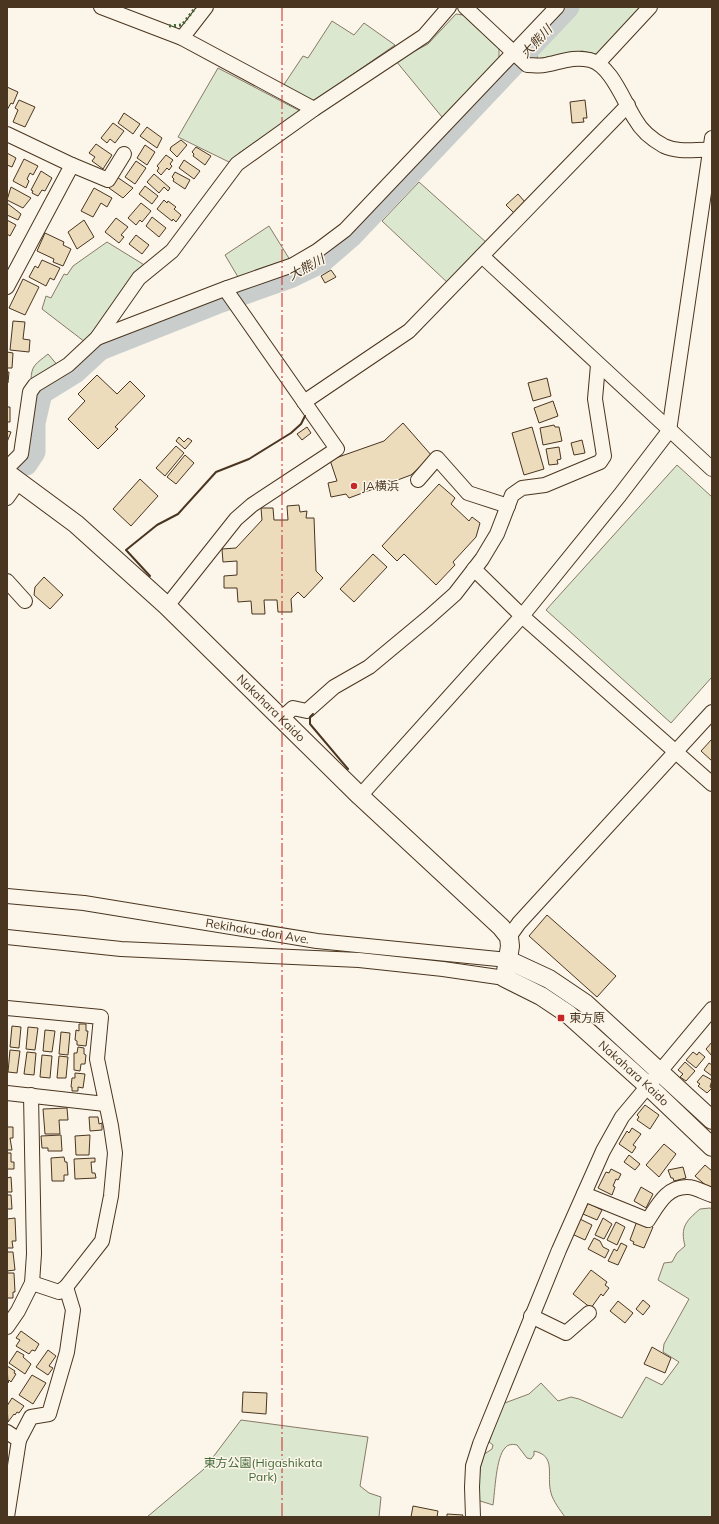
<svg xmlns="http://www.w3.org/2000/svg" width="719" height="1524" font-family="Mulish,'Noto Sans JP',sans-serif">
	<rect width="100%" height="100%" fill="#fbf6e9"/>
	<!-- green -->
	<path fill="#dce7d0" stroke="#887966" d="M575,7H641L600,55L582,51L537,59V50Z
		M456,14L463,15L499,49V59L442,117L396,61L428,44Z
		M332,21L354,35L364,23L395,45L316,100L310,101L283,86L303,56L308,58Z
		M218,68L300,111L238,154L231,163L178,137Z
		M419,182L487,243L449,284L382,221Z
		M269,226L290,260L238,277L225,255Z
		M107,242L146,266L85,342L42,309L46,296L51,298L64,274L67,275L73,266Z
		M48,354L59,367L31,381C31,365 36,364 48,354Z
		M677,465L712,497V677L671,723L546,610Z
		M710,1208L712,1209V1517H565C560,1510 553,1501 551,1493C546,1475 557,1456 534,1451V1455L531,1459L527,1458L517,1445C513,1444 508,1444 505,1448C496,1457 495,1491 493,1505L477,1500L481,1460L483,1455L492,1449L493,1445L489,1442L502,1404L529,1394L541,1383L558,1401L571,1397L579,1399L622,1418L646,1377L662,1385L679,1362L663,1352L664,1344L689,1299L658,1280L664,1263L672,1262L677,1253L685,1246C680,1227 686,1221 700,1209Z
		M241,1420L368,1437L360,1486L369,1493L381,1497L379,1517H147L204,1469Z"/>
	<g fill="none" stroke-linecap="round" stroke-linejoin="round">
		<!-- river -->
		<path stroke="#c9cecd" stroke-width="23" d="M26,464L34,452V423L41,393L75,372L100,349L216,303L290,277L321,262L351,236L568,7"/>
	</g>
	<!-- building -->
	<path fill="#ecdcbc" stroke="#4a3520" d="M7,87L18,92L13,104L11,103L7,110Z
		M19,100L35,107L25,127L13,122L18,110L15,108Z
		M585,100L587,118H583L584,122L572,123L570,102Z
		M124,113L140,124L133,134L118,123Z
		M113,123L124,131L115,143L110,139L107,143L101,138Z
		M147,127L162,138L157,148L140,136Z
		M181,140L187,145L177,157L170,150L171,147Z
		M96,144L112,155L103,169L92,161L95,157L89,153Z
		M145,145L155,152L147,165L137,158Z
		M196,147L211,156L205,165L193,156L194,154L192,152Z
		M7,153L16,158L12,167L7,165Z
		M166,155L173,160L170,164L172,166L169,170L167,168L161,175L157,171L159,168L157,166Z
		M24,159L38,166L33,175L30,173L27,179L29,181L26,188L13,181Z
		M184,160L200,171L194,179L179,168Z
		M136,161L146,168L135,184L125,177Z
		M41,171L52,178L45,191L42,190L38,196L32,193L33,191L31,190Z
		M175,172L190,180L185,189L173,181L174,179L172,177Z
		M154,174L170,188L168,191L164,187L159,193L147,182Z
		M117,177L133,188L123,198L109,188Z
		M145,186L158,196L152,204L139,194Z
		M11,187L31,198L23,208L7,200Z
		M94,188L112,198L107,207L101,203L93,217L81,211Z
		M518,194L525,202L514,213L506,205Z
		M164,200L167,203L168,201L176,207L174,209L181,215L176,222L173,219L172,221L157,209Z
		M7,203L21,214L18,220L7,215Z
		M141,203L151,211L142,222L140,220L136,225L128,218Z
		M152,217L166,228L159,237L146,226Z
		M116,218L128,227L121,235L124,237L119,243L105,232Z
		M7,220L16,225L10,236L7,234Z
		M84,220L94,237L77,249L68,232Z
		M45,233L64,242L63,245L71,249L63,266L53,262L54,259L37,251Z
		M136,235L149,245L142,254L129,244Z
		M42,260L60,268L54,280L50,278L46,286L29,277L35,266L38,268Z
		M331,270L336,277L325,283L321,276Z
		M23,279L39,287L25,315L9,308Z
		M13,321L25,322L23,339L30,340L29,352L10,350Z
		M7,352L13,353L12,368H7Z
		M7,372H9L8,383H7Z
		M97,375L117,394L130,381L145,396L115,427L118,429L98,449L68,419L85,401L78,394Z
		M547,378L551,396L533,401L528,383Z
		M553,401L558,416L539,423L534,408Z
		M7,407H10V422H7Z
		M403,423L432,456L411,475L349,498L346,494L331,497L328,483L337,481L330,460L384,441Z
		M554,425L555,427H559L562,441L543,445L540,428Z
		M307,427L311,433L302,440L297,434Z
		M532,427L544,469L524,475L512,433Z
		M7,431L11,432L7,442Z
		M179,437L184,442L188,438L192,441L185,449L176,441Z
		M582,440L585,453L574,455L571,443Z
		M176,446L184,453L165,476L156,468Z
		M559,447L561,459L557,460L558,464L549,465L546,449Z
		M185,455L194,463L176,484L167,477Z
		M140,479L158,496L131,526L113,509Z
		M439,484L455,498L451,504L469,521L472,517L480,523L476,537L453,562L455,565L436,585L404,554L397,561L382,546Z
		M299,505L300,512L307,511L306,518H314L316,571L323,578L304,598L298,592L291,599L292,612H278L277,600H264L265,614H252L251,601L238,602L237,588H224V576L237,575V561L223,562L222,549L236,548L262,520L261,508H273L274,520H288L287,506Z
		M373,554L387,567L354,602L340,589Z
		M44,577L63,595L50,609L34,595L35,587Z
		M712,739V761L701,751Z
		M547,915L616,976L597,997L529,936Z
		M79,1024H86V1031H88L86,1046L77,1045V1041L75,1040L76,1030L79,1031Z
		M12,1026L21,1027L19,1048L10,1047Z
		M28,1027L38,1028L35,1050L26,1049Z
		M45,1030L55,1031L52,1052L43,1051Z
		M61,1032L70,1033L68,1055L59,1054Z
		M712,1042V1056L706,1049Z
		M78,1047L84,1048V1054L86,1055L85,1064H81L80,1071L74,1070V1053H77Z
		M10,1050L20,1051L17,1073L8,1072Z
		M27,1052L36,1053L34,1075L24,1074Z
		M693,1052L697,1055L699,1052L705,1057L696,1068L686,1060Z
		M42,1055L52,1056L50,1078L40,1077Z
		M59,1056L68,1057L66,1078H57Z
		M685,1062L695,1071L686,1081L680,1077L683,1074L678,1070Z
		M709,1063L712,1065V1076L704,1070Z
		M75,1073L85,1074L83,1088L78,1087V1091H72V1087H71L72,1078H75Z
		M703,1075L712,1080L710,1087L712,1088L707,1093L698,1086L700,1084L697,1082Z
		M645,1105L659,1115L650,1129L637,1120L639,1117L637,1115Z
		M67,1108L68,1120H59L60,1134H45L43,1109Z
		M89,1117H98L99,1124L102,1123V1130L90,1131Z
		M7,1127H13V1138H10L12,1150H7Z
		M632,1128L641,1134L633,1145L636,1147L632,1153L619,1144L627,1131L629,1133Z
		M61,1135L62,1151H48V1148H42L41,1136Z
		M90,1135L89,1155H76L75,1136Z
		M664,1144L676,1154L659,1177L646,1165Z
		M7,1153H11V1162H14V1169H7Z
		M629,1155L640,1164L635,1170L624,1162Z
		M64,1157L65,1162H67L68,1175H64V1181H52L51,1158Z
		M95,1158V1162H91L92,1173H95L96,1178L75,1179L74,1159Z
		M705,1165L712,1171V1185L709,1188L695,1176Z
		M683,1167L686,1178L674,1181L673,1178H671L668,1170Z
		M611,1169L621,1174L618,1180L616,1179L613,1186L615,1187L612,1195L598,1188L606,1172L609,1173Z
		M11,1177L12,1192H7V1178Z
		M641,1187L653,1194L646,1208L634,1201Z
		M7,1195H11L12,1209H7Z
		M588,1203L602,1210L597,1220L583,1214Z
		M15,1218L16,1241H12L13,1248H7V1219Z
		M603,1218L612,1224L604,1239L595,1235Z
		M580,1219L592,1225L585,1240L572,1234Z
		M637,1221L653,1227L644,1248L633,1244L634,1242L630,1240Z
		M616,1222L625,1227L617,1245L607,1240Z
		M594,1238L600,1241L603,1247L609,1250L605,1258L588,1249Z
		M621,1243L627,1246L618,1265L608,1261L614,1249L617,1251Z
		M7,1252H13L15,1270L7,1271Z
		M591,1270L607,1282L605,1285L609,1288L603,1296L601,1294L591,1308L573,1294Z
		M7,1273H14L15,1292H13V1298H7Z
		M643,1300L650,1306L643,1315L636,1309Z
		M618,1301L633,1313L625,1323L610,1311Z
		M21,1331L39,1344L35,1351L32,1350L29,1354L16,1346L20,1340L16,1338Z
		M652,1347L671,1358L665,1373L644,1364Z
		M48,1350L56,1356L49,1366L53,1368L48,1375L36,1367Z
		M17,1351L24,1355L23,1357L31,1364L25,1374L9,1363Z
		M7,1366L15,1371L14,1373L16,1374L11,1382L9,1380L8,1383Z
		M32,1375L46,1383L33,1404L19,1395Z
		M243,1392L267,1393L266,1414L242,1412Z
		M12,1398L24,1406L19,1413L17,1412L15,1415L14,1414L8,1422L7,1406Z
		M413,1506L438,1511L437,1517H411Z
		M447,1514L463,1515L462,1517H447Z"/>
	<g fill="none" stroke-linecap="round" stroke-linejoin="round">
		<defs>
			<g id="minor">
				<path d="M101,7L182,38L314,109"/>
				<path d="M465,7L527,65C533,65 540,66 545,65C561,62 573,56 590,60C611,65 624,102 635,119C641,130 653,140 664,146C679,153 696,149 712,150"/>
				<path d="M182,38L206,7"/>
				<path d="M598,63L650,7"/>
				<path d="M7,134L72,165L7,287"/>
				<path d="M72,165L108,180L124,154"/>
				<path d="M482,256L712,469"/>
				<path d="M97,338L227,288L293,265L317,251L345,230L557,7"/>
				<path d="M304,402L409,331L628,105"/>
				<path d="M7,468L21,454L30,392L35,385L68,365L97,338L139,278L172,251L237,164L314,109L424,36L449,7"/>
				<path d="M418,480L437,458L468,493L508,506"/>
				<path d="M7,498L19,481"/>
				<path d="M474,569L522,616L712,784"/>
				<path d="M7,581L25,601"/>
				<path d="M167,606L236,519L252,505L337,449L228,293L227,288"/>
				<path d="M282,718L293,708L307,711L334,687L369,667L428,618L455,594L482,559L497,534L512,495L522,488L545,485L600,462L604,456L595,399L598,365"/>
				<path d="M360,796L522,616L620,495L669,431L712,138"/>
				<path id="s1" d="M7,896L84,903L317,941L508,960"/>
				<path d="M7,937L121,949L359,960L443,969L505,978"/>
				<path d="M509,937L519,923L712,712"/>
				<path d="M7,1008L101,1017L97,1059L111,1126L115,1153L111,1196L102,1241L66,1287L59,1292L32,1283"/>
				<path d="M7,1093L105,1104"/>
				<path d="M584,1194L648,1220C658,1205 667,1186 688,1187C695,1187 705,1193 712,1195"/>
				<path d="M531,1316L566,1333L589,1313"/>
				<path d="M7,1327L18,1311L32,1283L34,1254L31,1095"/>
				<path d="M7,1432L19,1440L7,1517"/>
				<path d="M19,1440L31,1417L49,1414L67,1352L73,1310L66,1287"/>
				<path d="M473,1517L472,1487L473,1466L480,1444L559,1250L603,1151L622,1117L712,1009"/>
			</g>
			<g id="major">
				<path id="s2" d="M7,473L76,524L167,606L360,796L501,927L509,937L510,946L505,978L541,996L568,1014L647,1085L712,1147"/>
				<path d="M508,960L549,979L586,1004L712,1120"/>
			</g>
		</defs>
		<!-- minor casing -->
		<use href="#minor" stroke="#4a3520" stroke-width="16"/>
		<!-- major casing -->
		<use href="#major" stroke="#4a3520" stroke-width="20"/>
		<!-- minor -->
		<use href="#minor" stroke="#fbf6e9" stroke-width="14"/>
		<!-- major -->
		<use href="#major" stroke="#fbf6e9" stroke-width="18"/>
		<!-- hedge -->
		<path stroke="#436837" stroke-width="3" stroke-dasharray="2 3" stroke-linecap="butt" d="M169,26L182,25L196,7"/>
		<!-- wall -->
		<path stroke="#4a3520" stroke-width="2" d="M150,576L126,550L157,525L178,514L216,472L249,459L291,433L301,424L305,416
			M313,714L310,717V724L348,769"/>
		<!-- power -->
		<path stroke="#c62828" stroke-width="1" stroke-dasharray="14 3 2 3" stroke-linecap="butt" d="M282,1517V7"/>
	</g>
	<!-- markers -->
	<g fill="#c62828" stroke="#fbf6e9" stroke-width="1.5">
		<circle cx="354" cy="486" r="4"/>
		<rect x="557" y="1014" width="8" height="8" rx="2"/>
	</g>
	<g text-anchor="middle" stroke-width="3" stroke-linejoin="round" paint-order="stroke">
		<!-- poi labels -->
		<g font-size="12" fill="#4a3520" stroke="#fbf6e9" text-anchor="start">
			<text x="362" y="490">JA横浜</text>
			<text x="569" y="1022">東方原</text>
		</g>
		<!-- street labels -->
		<g font-size="12" fill="#4a3520" stroke="#fbf6e9">
			<text dy="4" stroke="none"><textPath href="#s2" startOffset="354">Nakahara Kaido</textPath></text>
			<text dy="4" stroke="none"><textPath href="#s1" startOffset="253">Rekihaku-dori Ave.</textPath></text>
			<text dy="4" stroke="none"><textPath href="#s2" startOffset="887">Nakahara Kaido</textPath></text>
		</g>
		<!-- park labels -->
		<g font-size="12" fill="#436837" stroke="#fbf6e9">
			<text x="263" y="1467">東方公園(Higashikata<tspan x="263" dy="14">Park)</tspan></text>
		</g>
		<!-- water labels -->
		<g font-size="13" font-style="italic" fill="#4a3520" stroke="#fbf6e9">
			<text transform="translate(536 41) rotate(-47)" y="5">大熊川</text>
			<text transform="translate(306 267) rotate(-28)" y="5">大熊川</text>
		</g>
	</g>
	<!-- border -->
	<rect width="719" height="1524" fill="none" stroke="#4a3520" stroke-width="16"/>
</svg>
